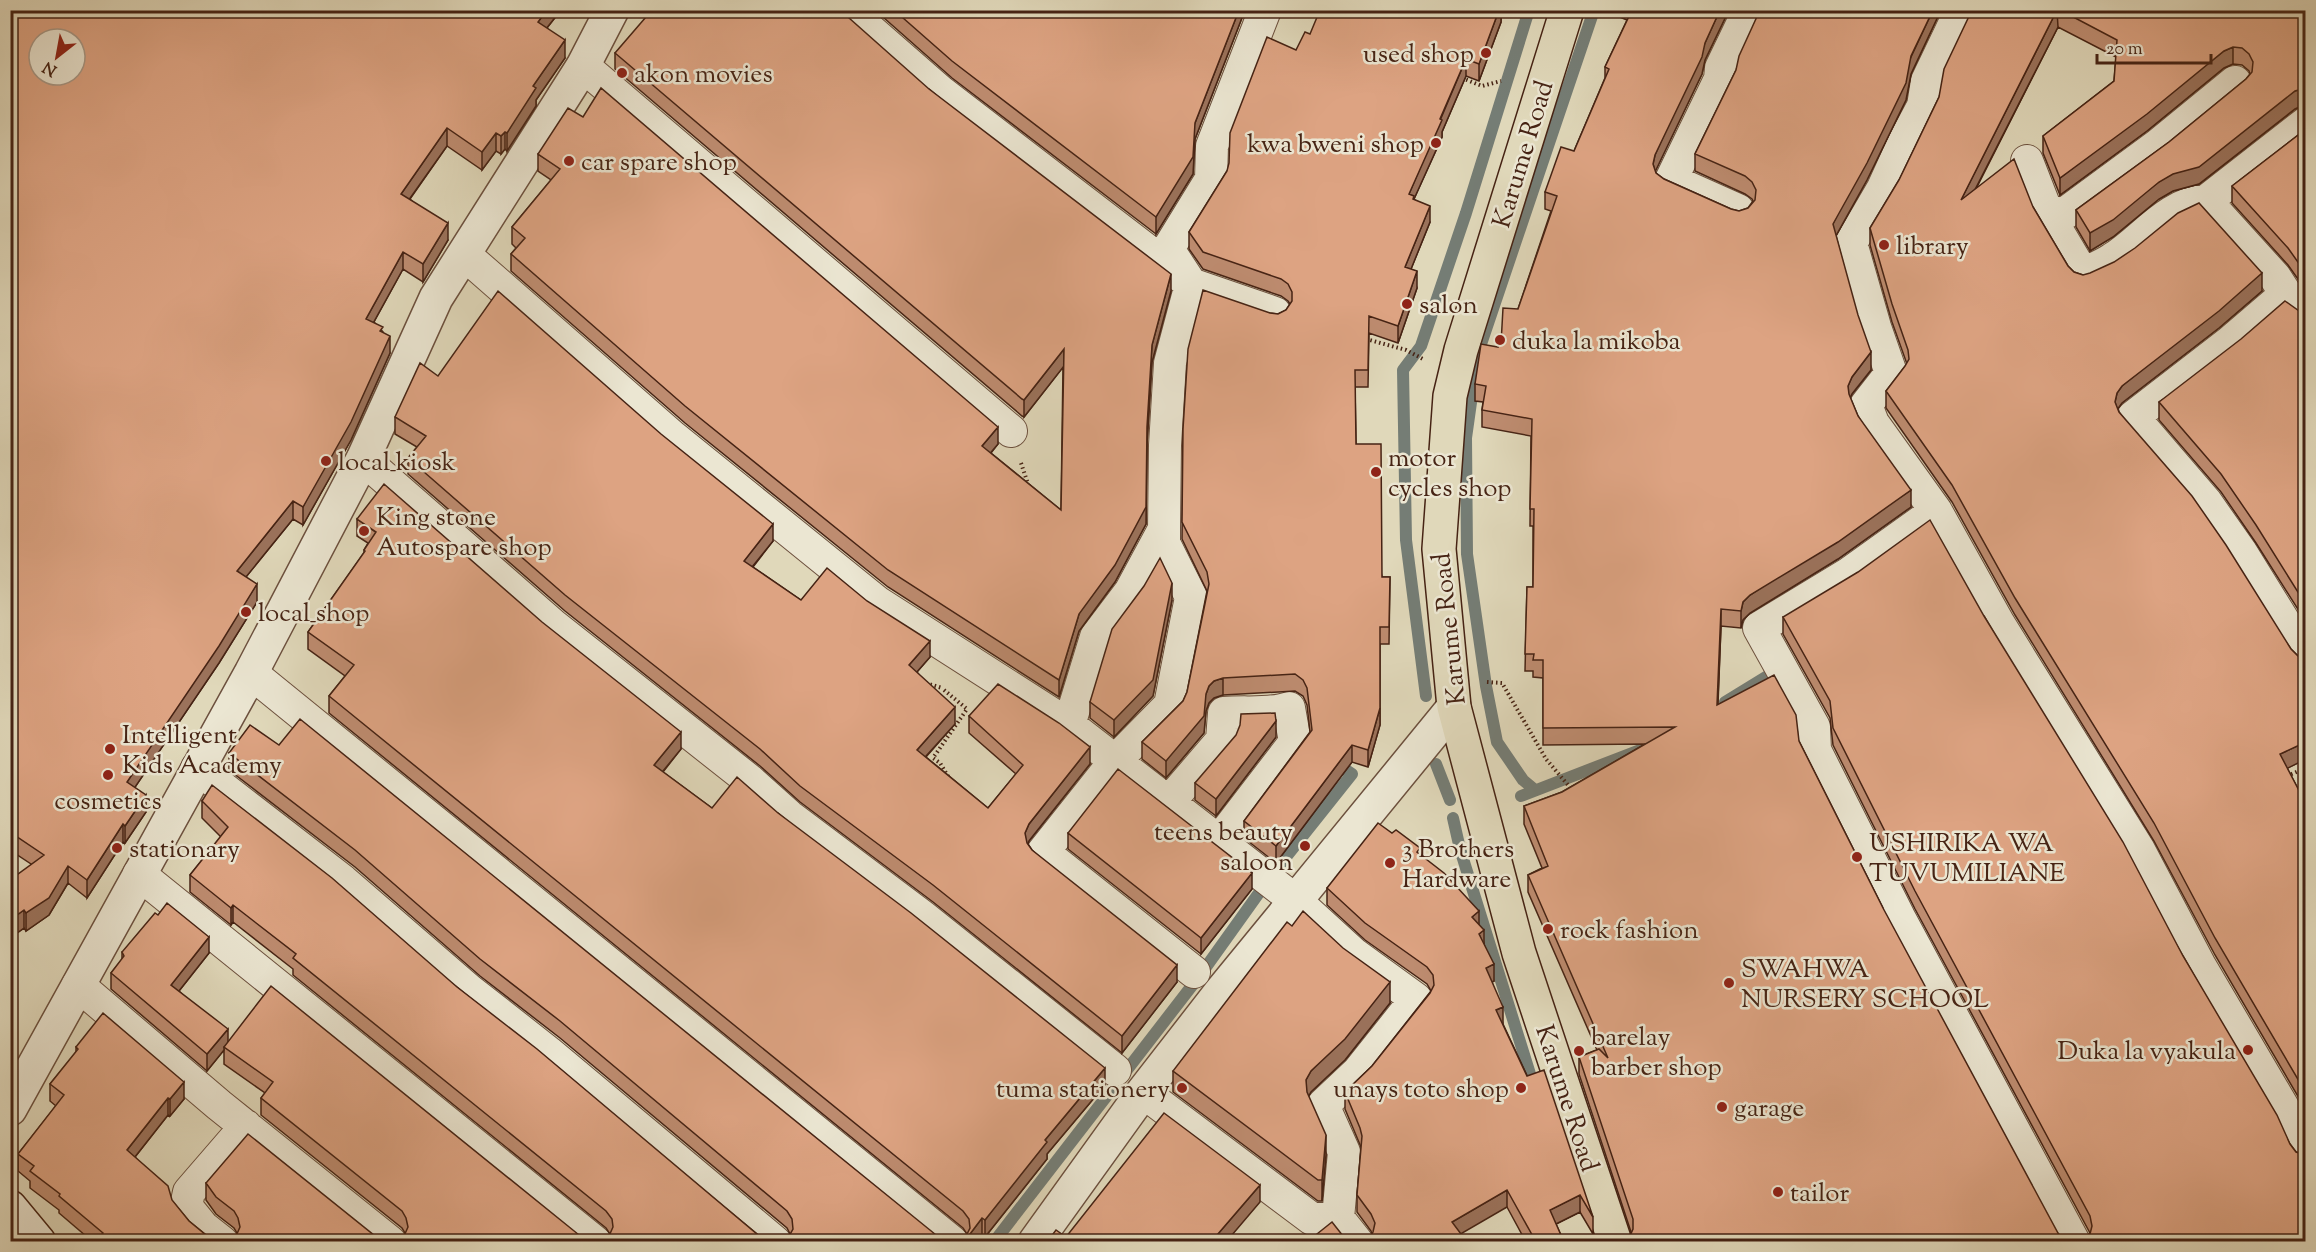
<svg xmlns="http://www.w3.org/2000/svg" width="2316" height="1252" font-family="'Sorts Mill Goudy',serif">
	<rect width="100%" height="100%" fill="#e0d8ba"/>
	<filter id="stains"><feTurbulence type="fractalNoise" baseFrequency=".00333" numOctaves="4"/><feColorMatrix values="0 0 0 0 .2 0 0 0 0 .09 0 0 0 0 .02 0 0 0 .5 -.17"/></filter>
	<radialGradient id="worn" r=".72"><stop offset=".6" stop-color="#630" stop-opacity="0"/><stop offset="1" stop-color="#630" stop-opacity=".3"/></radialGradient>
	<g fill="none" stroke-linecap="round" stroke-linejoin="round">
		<!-- stream -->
		<path stroke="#757d75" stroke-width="12" d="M1426,696L1406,540L1403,370L1421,346L1466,213L1529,10
			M1725,702L1769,675L1776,685
			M1436,764L1450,800
			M1535,790L1523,780L1497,742L1486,686L1467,554L1466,438L1478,353L1594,10
			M1521,796L1640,750
			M1453,818L1460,849L1535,1090
			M994,1242L1201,974L1274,872L1352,774L1334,762"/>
		<defs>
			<path id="minor" d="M847,10L941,92L1191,284L1275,313
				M1961,10L1927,81L1923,106L1904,142L1883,188L1851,243L1875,327L1891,373L1866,405L1873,423L1936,511L1999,624L2139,850L2199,964L2293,1124L2306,1154
				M583,66L1011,431
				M2306,123L2206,201L2275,277L2286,294L2306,313
				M2027,161L2048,215
				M2206,201C2168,202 2143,240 2112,259C2103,265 2093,269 2083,274L2048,215L2067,212L2158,145L2235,82
				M1738,210L1671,180L1720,79L1721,68L1749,10
				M465,255L673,437L877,602L1069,725L1296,901L1354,954L1416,999L1358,1072L1323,1105L1344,1152L1338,1218
				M2286,294L2230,342L2133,417L2206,502L2241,552L2306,657
				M363,459L553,625L749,780L789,816L922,916L1115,1070
				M1936,511L1848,574L1759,628L1814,727L1815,750L1899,917L2074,1242
				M1164,529V543L1191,597L1170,705L1116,760L1043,852L1194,972
				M251,673L952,1242
				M1069,725L1096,637L1130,592L1164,529L1165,445L1170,363L1191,284L1168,249L1211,179L1212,146L1265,10
				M197,768L343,881L469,990L548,1052L775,1242
				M1169,802L1222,740L1224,713C1246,711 1269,715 1289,708L1295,742L1219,841
				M139,874L595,1242
				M78,985L219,1105L390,1242
				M1143,1092L1312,1219L1338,1218L1357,1242
				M222,1242L203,1227L186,1206L189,1192L246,1126"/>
			<path id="tertiary" d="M10,1109L251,673L363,459L436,298L583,66L612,10
				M1035,1242L1143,1092L1220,993L1454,707"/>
			<path id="secondary" d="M10,1207L39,1242"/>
			<path id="primary" d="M1567,10L1461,350L1450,396L1439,549L1454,707L1519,953L1615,1242"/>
		</defs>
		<!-- minor casing -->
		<use href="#minor" stroke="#6c503e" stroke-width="34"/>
		<!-- tertiary casing -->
		<use href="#tertiary" stroke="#6c503e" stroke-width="36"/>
		<!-- secondary casing -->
		<use href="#secondary" stroke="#462314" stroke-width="36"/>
		<!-- primary casing -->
		<use href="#primary" stroke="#462314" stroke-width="36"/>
		<!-- path -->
		<path stroke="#462314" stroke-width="4" stroke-dasharray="1.5 3" stroke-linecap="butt" d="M1462,78L1482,86L1501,81
			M1366,339L1406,350L1423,359
			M1021,463L1029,487
			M1487,682L1502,683L1546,759L1573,791
			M926,683L942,688
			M944,690L967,709L933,758L940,763L949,778
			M2287,776L2306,768"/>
		<!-- minor -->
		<use href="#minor" stroke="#ebe6d2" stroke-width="32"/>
		<!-- tertiary -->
		<use href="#tertiary" stroke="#ebe6d2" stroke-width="33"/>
		<!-- secondary -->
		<use href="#secondary" stroke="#ebe6d2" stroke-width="33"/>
		<!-- primary -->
		<use href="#primary" stroke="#e0d8ba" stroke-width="33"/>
	</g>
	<!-- wall -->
	<path fill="#be8c70" stroke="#462314" stroke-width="1.5" d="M10,10H561L547,28L565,58L536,100V106L507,151L505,149L501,154L496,151L482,170L447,146L410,199L448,240L423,282L403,269L374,322L383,332L390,353L351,440L303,525L293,519L246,577L257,602L219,663L135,787L146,812L125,843L123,842L87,898L68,883L49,915L26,931L24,928L10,938L31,864L10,850Z
		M875,10H1245L1195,139L1193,174L1156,234L952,78Z
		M1501,10V22L1479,81L1466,76L1442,132V137L1414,199L1430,222L1411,269L1417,288L1398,343L1369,333L1368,387H1355L1356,444L1382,577H1390L1389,644H1380V725L1368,767L1352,762L1276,863L1244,838V821L1310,732L1307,705L1303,696L1295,691L1223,695L1214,698L1209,703L1206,711L1204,733L1166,778L1142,759V742L1183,701L1187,692L1207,591L1182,539L1183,429L1270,313L1278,314L1286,310L1290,304L1288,301L1281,296L1203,269L1189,249V232L1227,171L1296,50L1310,34Z
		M1603,10H1729L1705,60L1702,74L1655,171L1656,173L1664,179L1731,209L1739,211L1748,208L1753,201L1752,199L1745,194L1695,171V154L1736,70L1760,10H1941L1911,74L1906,100L1867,180L1836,236L1871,370L1852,394L1850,397L1858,416L1911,507L1838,559L1750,613L1743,620L1741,628L1721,626L1718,704L1799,741L1883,908L1629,1238L1631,1232L1579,1074V1057L1597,1050L1528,892V875L1542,868L1524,824V806L1562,792L1645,744L1543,745V678L1533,677V671H1525L1527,587H1533V526H1530L1531,436L1482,427V410L1483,402L1475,401V384L1498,347L1501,344L1518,309L1551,211L1545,209V192L1574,151L1605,78V67L1627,20Z
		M1972,10H2306V105L2295,109L2199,184L2173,191L2159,199L2113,237L2090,251L2076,227V210L2169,142L2246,79L2250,74L2249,71L2242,65L2233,64L2224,68L2147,131L2060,195L2043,153V136L2114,81L2116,57L2058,27L1976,189L2033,207L2068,266L2074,272L2083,275L2262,291L2219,328L2122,403L2118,408L2119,412L2291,649L2298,656L2306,658V759L2287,768L2306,804V1110L2215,955L2154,841L2015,615L1952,502L1886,408V391L1907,364L1892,322L1870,245V228L1899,180L1939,97Z
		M615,53L929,89L1171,291L1152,362L1147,444L1146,524L1115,582L1079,631L1059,697L888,587L685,423L511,271V254L516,248L512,244V227L551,180L538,171V154L998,444L991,453L1061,510L1063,367L1024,417L1022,416L615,69Z
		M2306,129V288L2300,282L2288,265L2232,203V186Z
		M2302,313H2306V622L2256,543L2221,492L2159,420V402Z
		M438,376L773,541L753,567L801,600L930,657L917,672L955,724L926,757L988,808L1016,774L969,733V716L1090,764L1029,841L1028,844L1032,850L1177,982L1122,1053L933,902L800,802L760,766L565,611L408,474V458L417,447L395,434V417Z
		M357,519L681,749L663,772L712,808L778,813L1105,1085L1047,1154V1159L985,1237L982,1235L977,1242H958L966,1236L967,1234L963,1228L329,713V696L345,676L308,649V632L364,553V550L368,543L357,536Z
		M1172,600L1153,696L1114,737L1090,718V702Z
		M1984,616L2183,956L2290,1144L2296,1152L2305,1155L2083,1240L2090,1233L1915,909L1833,745L1830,718L1783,634V617Z
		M1276,737L1216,816L1195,800V783Z
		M229,753L941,1239L789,1236L790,1234L787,1228L560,1038L480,976L355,867L229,770Z
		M202,801L457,987L763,1239L609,1236L610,1234L606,1228L293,975V969L233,922L231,925L190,892V875L221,837L202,818Z
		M1068,833L1252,889L1201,954L1068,849Z
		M1420,854L1479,925L1494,981L1492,982L1503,1024L1593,1217V1234L1580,1212L1556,1224L1564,1242H1526L1507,1207L1369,1239L1372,1234L1371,1231L1357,1212V1195L1361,1147L1345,1109V1092L1372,1066L1431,991L1427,984L1365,940L1327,905V888Z
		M122,952L209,953L179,991L228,1042L584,1239L404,1236L405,1233L402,1228L261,1115V1098L265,1093L224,1064V1050L207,1071L111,989V973L122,960Z
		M1390,1003L1345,1060L1311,1092L1308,1096L1326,1155L1322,1201H1318L1173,1092V1071Z
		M76,1047L184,1099L170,1116L168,1115L135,1157L189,1221L211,1239L93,1242L59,1213V1210L30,1188V1181L18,1171V1154L56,1106L50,1101V1084L76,1053Z
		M206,1183L379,1239L236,1236L237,1233L234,1228L216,1214L206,1200Z"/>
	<!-- shaded-wall -->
	<path fill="#9b725b" stroke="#462314" stroke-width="1.5" d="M547,10H561L538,39V22Z
		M1239,10H1245L1195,139L1193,174L1156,234V217L1195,123Z
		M1499,10H1501V22L1479,81V64Z
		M1720,10H1729L1705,60L1702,74L1655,172L1653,164L1655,155L1705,43Z
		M1933,10H1941L1911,74L1906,100L1867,180L1833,241V224Z
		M2057,10L2058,27L1961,217V200Z
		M565,40V58L536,100V106L507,151V133L533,86Z
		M2233,47V64L2224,68L2147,131L2060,195V178L2224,51Z
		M1466,59V76L1442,132V137L1414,199L1409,194Z
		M2304,88V105L2295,109L2199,184L2173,191L2159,199L2113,237L2090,251V233L2159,182L2295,91Z
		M447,128V146L401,211V194Z
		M505,132V149L501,154V136Z
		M496,133V151L482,170V152Z
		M1430,206V222L1405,284V267Z
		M448,223V240L423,282V264Z
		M403,252V269L366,336V319Z
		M1417,271V288L1398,343V326Z
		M2262,273V291L2219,328L2122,403L2117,410L2115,402L2117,393L2122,386Z
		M1171,274V291L1152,362L1147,444L1146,524L1115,582L1079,631L1059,697V680L1079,614L1147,427L1152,345Z
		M390,336V353L351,440L303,525V507Z
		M1064,349V366L1024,417V400Z
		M1871,352V370L1852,394L1848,403V386L1852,377Z
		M998,427V444L982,463V446Z
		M1911,490V507L1838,559L1750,613L1743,620L1741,628V611L1743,602L1750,595Z
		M293,501V519L237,588V571Z
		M773,524V541L744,577V561Z
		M1172,583V600L1153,696L1114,737V720Z
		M257,584V602L219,663L127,799V782Z
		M1721,609V626L1717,722V705Z
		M930,641V657L909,681V665Z
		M1223,678V695L1214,698L1209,703L1206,711L1204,733L1166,778V761L1206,694L1209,686L1214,681Z
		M955,707V724L917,766V750Z
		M1380,708V725L1368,767V750Z
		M1276,721V737L1216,816V799Z
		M681,732V749L654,782V765Z
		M2306,742V759L2280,772V754Z
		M1352,745V762L1276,863V846Z
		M1090,747V764L1029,841L1025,850V833L1029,824Z
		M146,795V812L125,843V826Z
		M123,824V842L87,898V880Z
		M68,866V883L49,915L26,931V913Z
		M1252,873V889L1201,954V938Z
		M233,905V922L231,925V908Z
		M24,910V928L10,938V920Z
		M1479,911V928L1472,917Z
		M1484,930V947L1479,934Z
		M209,937V953L171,1001V985Z
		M1494,964V981L1486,985V968Z
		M1177,965V982L1122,1053V1036Z
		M1390,982V1003L1345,1060L1311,1092L1306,1101V1080L1311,1071Z
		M1503,1007V1024L1496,1027V1010Z
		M228,1029V1045L224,1047V1050L207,1071V1054Z
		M1105,1068V1085L1047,1154V1159L985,1237V1220L1045,1140Z
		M184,1082V1099L170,1116V1099Z
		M168,1098V1115L127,1167V1150Z
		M1326,1135V1155L1322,1201V1180Z
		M1260,1185V1202L1226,1242H1211Z
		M1507,1190V1207L1452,1239V1222Z
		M1580,1195V1212L1550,1227V1210Z
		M982,1218V1235L977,1242H964Z"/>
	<!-- building -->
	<path fill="#dda382" stroke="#462314" stroke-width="1.5" fill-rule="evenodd" d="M10,10H547L538,22L565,40L533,86L536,88L507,133L505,132L501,136L496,133L482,152L447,128L401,194L448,223L423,264L403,252L366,319L383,327L380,331L390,336L351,422L303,507L293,501L237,571L257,584L219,646L127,782L146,795L125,826L123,824L87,880L68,866L49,898L26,913L24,910L10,920V880L44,855L10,832ZM39,39H75V75H39Z
		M652,10H840L929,89L1171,274L1152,345L1147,427L1146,507L1115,565L1079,614L1059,680L888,570L685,406L511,254L525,238L512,227L560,169L538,154L568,108L583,117L601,88L998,427L982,446L1061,510L1064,349L1024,400L1022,399L615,53Z
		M894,10H1239L1195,123L1193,157L1156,217L952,61Z
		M1320,10H1499L1479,64L1466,59L1440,119L1442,120L1409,194L1414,196L1413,199L1430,206L1405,267L1417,271L1398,326L1369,316L1368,370H1355L1356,444H1381L1382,577H1390L1389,627H1380V708L1368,750L1352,745L1276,846L1244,821L1312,730L1307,688L1303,680L1295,674L1223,678L1214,681L1209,686L1206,694L1204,716L1166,761L1142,742L1183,701L1187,692L1209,584L1207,572L1182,522L1183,429L1188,349L1203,290L1270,313L1278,314L1286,310L1292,301V292L1288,284L1281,279L1203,252L1189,232L1227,171L1229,163L1230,133L1267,37L1296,50L1305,32L1310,34Z
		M1632,10H1720L1705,43L1702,57L1655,155L1653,164L1656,173L1664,179L1731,209L1739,211L1748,208L1755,200L1756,190L1752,182L1745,176L1695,154L1736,70L1739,56L1760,10H1933L1911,56L1906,83L1867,163L1833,224L1858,315L1871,352L1852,377L1848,386L1849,394L1858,416L1911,490L1838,542L1750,595L1743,602L1741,611L1721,609L1717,705L1774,675L1796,715L1799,741L1883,908L2058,1233L2064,1240L2069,1242H1622L1629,1238L1633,1229V1219L1579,1057L1599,1049L1608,1058L1528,875L1548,866L1524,806L1562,792L1675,727L1543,728V660H1533L1534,654H1525L1527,587H1533L1534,509H1530L1532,419L1482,410L1486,386L1475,384L1481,344L1498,347V344H1501L1503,308L1518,309L1557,196L1545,192L1561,147L1574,151L1609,69L1605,67Z
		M1972,10H2057L1961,200L2014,159L2033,207L2068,266L2074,272L2083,275L2090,273L2114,262L2135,248L2178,213L2199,203L2262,273L2219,311L2122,386L2117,393L2115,402L2119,412L2192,496L2226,545L2291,649L2298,656L2306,658V742L2280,754L2306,804V1093L2215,938L2154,823L2015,598L1952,485L1886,391L1905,366L1909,359L1908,350L1892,304L1870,228L1899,180L1939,97L1944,69Z
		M2060,10H2306V88L2295,91L2199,167L2173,174L2159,182L2113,220L2090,233L2076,210L2169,142L2246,79L2252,72L2253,62L2249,54L2242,48L2233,47L2224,51L2147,114L2060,178L2043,136L2114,81L2117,40Z
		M2306,129V271L2300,265L2288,248L2232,186Z
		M498,291L661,434L773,524L744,561L801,600L827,568L867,601L930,641L909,665L955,707L917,750L988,808L1023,765L969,716L998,684L1059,723L1090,747L1029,824L1025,833L1027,843L1032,850L1177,965L1122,1036L933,885L800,786L760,749L565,595L408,458L426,436L395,417L420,363L438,376Z
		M2285,301L2302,313H2306V605L2256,525L2221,474L2159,402L2241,339Z
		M384,484L542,622L681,732L654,765L712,808L737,777L778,813L911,913L1105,1068L1045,1140L1047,1142L985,1220L982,1218L964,1242H958L966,1236L970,1228L969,1219L963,1211L329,696L354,665L308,632L365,551L364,550L376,532L357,519Z
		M1930,520L1984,616L2123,842L2183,956L2277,1115L2290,1144L2296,1152L2306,1155V1242H2078L2083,1240L2090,1234L2092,1226L2090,1216L1915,891L1833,728L1830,701L1783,617L1858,572Z
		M1160,558L1172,583L1153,680L1114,720L1090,702L1112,629L1144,586Z
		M1275,713L1276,721L1216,799L1195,783L1236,735L1240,725L1241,714Z
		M300,719L941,1239L946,1242H781L789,1236L793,1229L792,1219L787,1211L560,1021L480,959L355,850L229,753L250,725L279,745Z
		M1118,769L1252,873L1201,938L1068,833Z
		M212,785L332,878L457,987L537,1049L763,1239L769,1242H601L609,1236L613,1227L612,1219L606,1211L293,958L296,954L233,905L231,908L190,875L228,827L202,801Z
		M1378,823L1392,833L1396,830L1420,848L1417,852L1444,873L1479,911L1472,917L1484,930L1479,934L1494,964L1486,968L1503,1007L1496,1010L1527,1076L1544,1070L1593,1217L1580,1195L1550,1210L1564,1242H1533L1535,1240L1507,1190L1452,1222L1467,1242H1363L1369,1239L1373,1232L1375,1223L1371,1214L1357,1195L1362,1136L1360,1128L1345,1092L1372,1066L1430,993L1434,985L1433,975L1427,967L1365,923L1327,888Z
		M167,903L209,937L171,985L228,1029L207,1054L111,973L124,956L122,952L155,913L158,915Z
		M1303,911L1343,948L1390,982L1345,1039L1311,1071L1306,1080L1307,1092L1326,1135L1322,1180H1318L1173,1071L1287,922L1292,926Z
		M271,986L584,1239L589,1242H396L404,1236L408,1227L406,1218L402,1211L261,1098L273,1082L224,1047Z
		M103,1013L184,1082L170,1099L168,1098L127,1150L168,1186L172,1200L189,1221L211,1239L217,1242H93L103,1233L59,1196L60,1194L30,1171L34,1166L18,1154L64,1095L50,1084L78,1049L76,1047Z
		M1164,1113L1260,1185L1211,1242H1047L1056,1230L1066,1237Z
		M248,1134L379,1239L385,1242H228L236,1236L240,1227L238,1218L234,1211L216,1197L206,1183Z
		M1332,1222L1343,1236L1350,1242H1307Z"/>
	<!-- markers -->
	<g fill="#8f2418" stroke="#ebe6d2" stroke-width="2">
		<circle cx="1486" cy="53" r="6"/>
		<circle cx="622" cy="73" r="6"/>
		<circle cx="1436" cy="143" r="6"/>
		<circle cx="569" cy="161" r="6"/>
		<circle cx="1884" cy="245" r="6"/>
		<circle cx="1407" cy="304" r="6"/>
		<circle cx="1500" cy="340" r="6"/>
		<circle cx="326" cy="461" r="6"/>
		<circle cx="1376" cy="472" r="6"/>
		<circle cx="364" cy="531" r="6"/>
		<circle cx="246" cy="612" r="6"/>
		<circle cx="110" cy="749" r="6"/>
		<circle cx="108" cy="775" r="6"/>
		<circle cx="1305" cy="846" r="6"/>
		<circle cx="117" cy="848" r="6"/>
		<circle cx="1857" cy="857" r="6"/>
		<circle cx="1390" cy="863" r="6"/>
		<circle cx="1548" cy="929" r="6"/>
		<circle cx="1729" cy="983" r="6"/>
		<circle cx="2248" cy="1050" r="6"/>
		<circle cx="1579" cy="1051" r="6"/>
		<circle cx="1182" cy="1088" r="6"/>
		<circle cx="1521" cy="1088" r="6"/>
		<circle cx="1722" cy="1107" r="6"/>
		<circle cx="1778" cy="1192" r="6"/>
	</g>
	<g text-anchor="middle" stroke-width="5" stroke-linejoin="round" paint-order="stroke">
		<!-- poi labels -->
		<g font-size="26" fill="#462314" stroke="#ebe6d2" text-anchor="start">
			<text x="1474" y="62" text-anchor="end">used shop</text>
			<text x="634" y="82">akon movies</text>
			<text x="1424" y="152" text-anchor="end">kwa bweni shop</text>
			<text x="581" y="170">car spare shop</text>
			<text x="1896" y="254">library</text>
			<text x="1419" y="313">salon</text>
			<text x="1512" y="349">duka la mikoba</text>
			<text x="1388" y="466">motor<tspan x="1388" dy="30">cycles shop</tspan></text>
			<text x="338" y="470">local_kiosk</text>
			<text x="376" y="525">King stone<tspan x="376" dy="30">Autospare shop</tspan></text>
			<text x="258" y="621">local_shop</text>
			<text x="122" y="743">Intelligent<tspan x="122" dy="30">Kids Academy</tspan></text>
			<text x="108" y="809" text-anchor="middle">cosmetics</text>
			<text x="1293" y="840" text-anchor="end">teens beauty<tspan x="1293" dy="30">saloon</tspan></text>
			<text x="1869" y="851">USHIRIKA WA<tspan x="1869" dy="30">TUVUMILIANE</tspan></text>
			<text x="129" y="857">stationary</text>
			<text x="1402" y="857">3 Brothers<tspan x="1402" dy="30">Hardware</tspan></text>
			<text x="1560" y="938">rock fashion</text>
			<text x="1741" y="977">SWAHWA<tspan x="1741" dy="30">NURSERY SCHOOL</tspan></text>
			<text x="1591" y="1045">barelay<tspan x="1591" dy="30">barber shop</tspan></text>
			<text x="2236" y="1059" text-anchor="end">Duka la vyakula</text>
			<text x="1170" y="1097" text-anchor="end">tuma stationery</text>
			<text x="1509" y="1097" text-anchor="end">unays toto shop</text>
			<text x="1734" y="1116">garage</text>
			<text x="1790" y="1201">tailor</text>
		</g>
		<!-- street labels -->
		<g font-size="26" fill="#462314" stroke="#ebe6d2">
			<text transform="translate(1522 154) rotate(-73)" y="9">Karume Road</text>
			<text transform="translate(1448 629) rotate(-96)" y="9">Karume Road</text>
			<text transform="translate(1568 1098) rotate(72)" y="9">Karume Road</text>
		</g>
	</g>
	<!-- margin -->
	<rect width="2316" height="1252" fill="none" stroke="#e0d8ba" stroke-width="36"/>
	<rect x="12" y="12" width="2292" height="1228" fill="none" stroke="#462314" stroke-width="3"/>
	<rect x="18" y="18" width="2280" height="1216" fill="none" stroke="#462314" stroke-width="1.5"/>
	<!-- north arrow -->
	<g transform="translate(57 57) rotate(211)"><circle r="28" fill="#ebe6d2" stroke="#a99886" stroke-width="1.5"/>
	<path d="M0-4.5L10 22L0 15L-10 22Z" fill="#8f2418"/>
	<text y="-9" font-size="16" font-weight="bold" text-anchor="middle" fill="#462314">N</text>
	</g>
	<!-- scale -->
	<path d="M2097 54v9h114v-9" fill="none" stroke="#462314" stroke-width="3"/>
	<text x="2106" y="54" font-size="18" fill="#462314" stroke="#ebe6d2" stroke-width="4.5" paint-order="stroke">20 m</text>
	<rect width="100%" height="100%" filter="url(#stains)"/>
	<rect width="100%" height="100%" fill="url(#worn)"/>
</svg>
